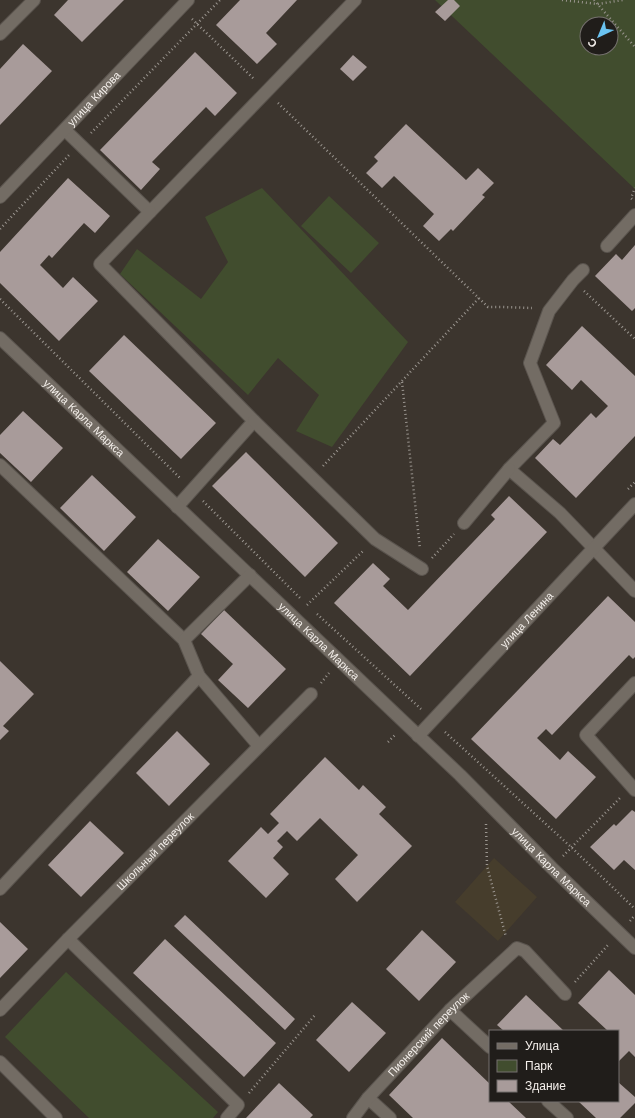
<svg xmlns="http://www.w3.org/2000/svg" width="635" height="1118" font-family="'Work Sans',sans-serif">
	<rect width="100%" height="100%" fill="#3c352e"/>
	<!-- commercial -->
	<path fill="#463d2c" d="M494,858L537,897L498,941L455,902Z"/>
	<!-- green -->
	<path fill="#414d2e" fill-rule="evenodd" d="M435,0H635V189ZM587,24H611V48H587Z
		M262,188L408,342L332,447L296,431L319,395L278,358L248,395L120,274L137,249L201,299L228,262L205,217Z
		M329,196L379,243L351,273L301,226Z
		M66,972L218,1112L213,1118H89L5,1037Z"/>
	<!-- building -->
	<path fill="#a89b9a" d="M68,0H124L82,42L54,15Z
		M240,0H297L266,33L277,44L257,64L216,25Z
		M448,0H454L460,6L445,21L435,12Z
		M23,44L52,71L0,125V69Z
		M195,52L237,93L215,116L206,107L152,162L160,169L141,190L100,150Z
		M353,55L367,67L353,81L340,69Z
		M406,124L466,180L478,168L494,183L482,195L485,197L453,231L451,229L439,241L423,226L434,214L394,176L382,188L366,173L378,161L374,157Z
		M68,178L110,216L95,233L84,223L52,258L49,255L40,265L63,288L73,277L98,301L59,341L0,283V252Z
		M635,245V308L632,311L595,276L616,254L622,260Z
		M582,326L635,376V436L576,498L535,458L553,439L560,445L591,413L596,418L608,406L581,380L572,390L546,365Z
		M124,335L216,423L181,459L89,371Z
		M23,411L63,448L31,482L0,453V435Z
		M246,452L338,543L305,577L212,486Z
		M92,475L136,517L104,551L60,508Z
		M509,496L547,532L410,676L334,603L373,563L390,579L383,586L408,610L495,519L491,515Z
		M158,539L200,577L168,611L127,572Z
		M608,596L635,622V657L633,659L629,655L552,735L546,729L537,738L560,760L568,751L596,777L556,819L471,739Z
		M224,610L286,669L248,708L218,680L233,664L201,634Z
		M0,661L34,694L3,726L9,731L0,740Z
		M177,731L210,764L169,806L136,773Z
		M325,757L359,790L363,785L386,807L379,814L412,846L357,902L335,879L358,855L320,818L297,841L287,831L277,841L283,847L273,858L289,874L266,898L228,861L261,827L268,834L279,823L270,814Z
		M632,810L635,812V870L624,860L614,870L590,847L614,824L616,826Z
		M90,821L124,853L81,897L48,865Z
		M185,915L295,1019L285,1030L174,926Z
		M0,922L28,949L0,978Z
		M422,930L456,962L419,1001L386,969Z
		M165,939L276,1043L244,1077L133,973Z
		M609,970L635,995V1057L629,1051L618,1062V1031H608L578,1003Z
		M526,995L564,1031H504L497,1025Z
		M352,1002L386,1033L349,1072L316,1040Z
		M442,1038L490,1084V1101H508L526,1118H413L389,1095Z
		M618,1082L635,1097V1103L620,1118H596L578,1101H618Z
		M279,1083L313,1115L310,1118H246Z"/>
	<g fill="none" stroke-linecap="round" stroke-linejoin="round">
		<defs>
			<g id="minor">
				<path d="M0,34L34,0"/>
				<path d="M65,130L150,212L355,0"/>
				<path id="s1" d="M0,197L188,0"/>
				<path d="M150,212L100,264L254,421L177,507"/>
				<path d="M607,246L635,215"/>
				<path d="M583,270L573,280L549,311L530,363L554,423L509,469L560,513L635,591"/>
				<path id="s2" d="M0,338L405,723L460,775L552,868L635,948"/>
				<path d="M254,421L375,539L422,569"/>
				<path d="M0,465L184,640"/>
				<path d="M464,523L509,469"/>
				<path d="M250,575L184,640L199,676L259,746"/>
				<path d="M635,683L586,735L635,790"/>
				<path id="s3" d="M418,736L635,504"/>
				<path d="M0,889L199,676"/>
				<path d="M68,939L238,1105L227,1118"/>
				<path id="s4" d="M0,1010L68,939L311,694"/>
				<path d="M450,1010L490,1047"/>
				<path d="M0,1062L56,1118"/>
				<path d="M368,1098L390,1118"/>
				<path d="M548,1101L567,1118"/>
				<path id="s5" d="M353,1118L368,1098L450,1010L517,948L525,951L565,994"/>
			</g>
		</defs>
		<!-- minor casing -->
		<use href="#minor" stroke="#5a544e" stroke-width="14"/>
		<!-- path -->
		<path stroke="#9b9690" stroke-width="2.5" stroke-dasharray="1 3" stroke-linecap="butt" d="M562,0L598,4L623,0
			M594,0L635,47
			M192,19L255,80
			M278,103L488,307H501L532,308
			M91,133L220,0
			M632,199L631,198L635,188
			M0,229L69,155
			M584,291L635,339
			M0,299L181,479
			M402,382L420,549
			M323,466L479,298
			M628,489L635,482
			M203,501L300,598
			M432,558L454,534
			M307,605L364,550
			M317,614L421,709
			M321,683L329,673
			M445,732L571,847L635,909
			M388,742L395,735
			M486,824L487,866L506,937
			M563,856L621,797
			M630,921L635,915
			M575,982L608,945
			M249,1093L315,1015"/>
		<!-- minor -->
		<use href="#minor" stroke="#736c64" stroke-width="12"/>
	</g>
	<g text-anchor="middle" stroke-width="4" stroke-linejoin="round" paint-order="stroke">
		<!-- street labels -->
		<g font-size="11" fill="#f5f0ec" stroke="#201d1a">
			<text dy="4" stroke="none"><textPath href="#s1" startOffset="136">улица Кирова</textPath></text>
			<text dy="4" stroke="none"><textPath href="#s2" startOffset="116">улица Карла Маркса</textPath></text>
			<text dy="4" stroke="none"><textPath href="#s3" startOffset="159">улица Ленина</textPath></text>
			<text dy="4" stroke="none"><textPath href="#s2" startOffset="440">улица Карла Маркса</textPath></text>
			<text dy="4" stroke="none"><textPath href="#s4" startOffset="222">Школьный переулок</textPath></text>
			<text dy="4" stroke="none"><textPath href="#s2" startOffset="764">улица Карла Маркса</textPath></text>
			<text dy="4" stroke="none"><textPath href="#s5" startOffset="113">Пионерский переулок</textPath></text>
		</g>
	</g>
	<!-- legend -->
	<rect x="489" y="1030" width="130" height="72" fill="#201d1a" stroke="#75716e"/>
	<rect x="497" y="1043" width="20" height="6" fill="#736c64" stroke="#75716e"/>
	<text x="525" y="1050" font-size="12" fill="#f5f0ec">Улица</text>
	<rect x="497" y="1060" width="20" height="12" fill="#414d2e" stroke="#75716e"/>
	<text x="525" y="1070" font-size="12" fill="#f5f0ec">Парк</text>
	<rect x="497" y="1080" width="20" height="12" fill="#a89b9a" stroke="#75716e"/>
	<text x="525" y="1090" font-size="12" fill="#f5f0ec">Здание</text>
	<!-- north arrow -->
	<g transform="translate(599 36) rotate(224)"><circle r="19" fill="#201d1a" stroke="#75716e"/>
	<path d="M0-3L7 15L0 10L-7 15Z" fill="#6ac3f1"/>
	<text y="-6" font-size="11" font-weight="bold" text-anchor="middle" fill="#f5f0ec">С</text>
	</g>
</svg>
